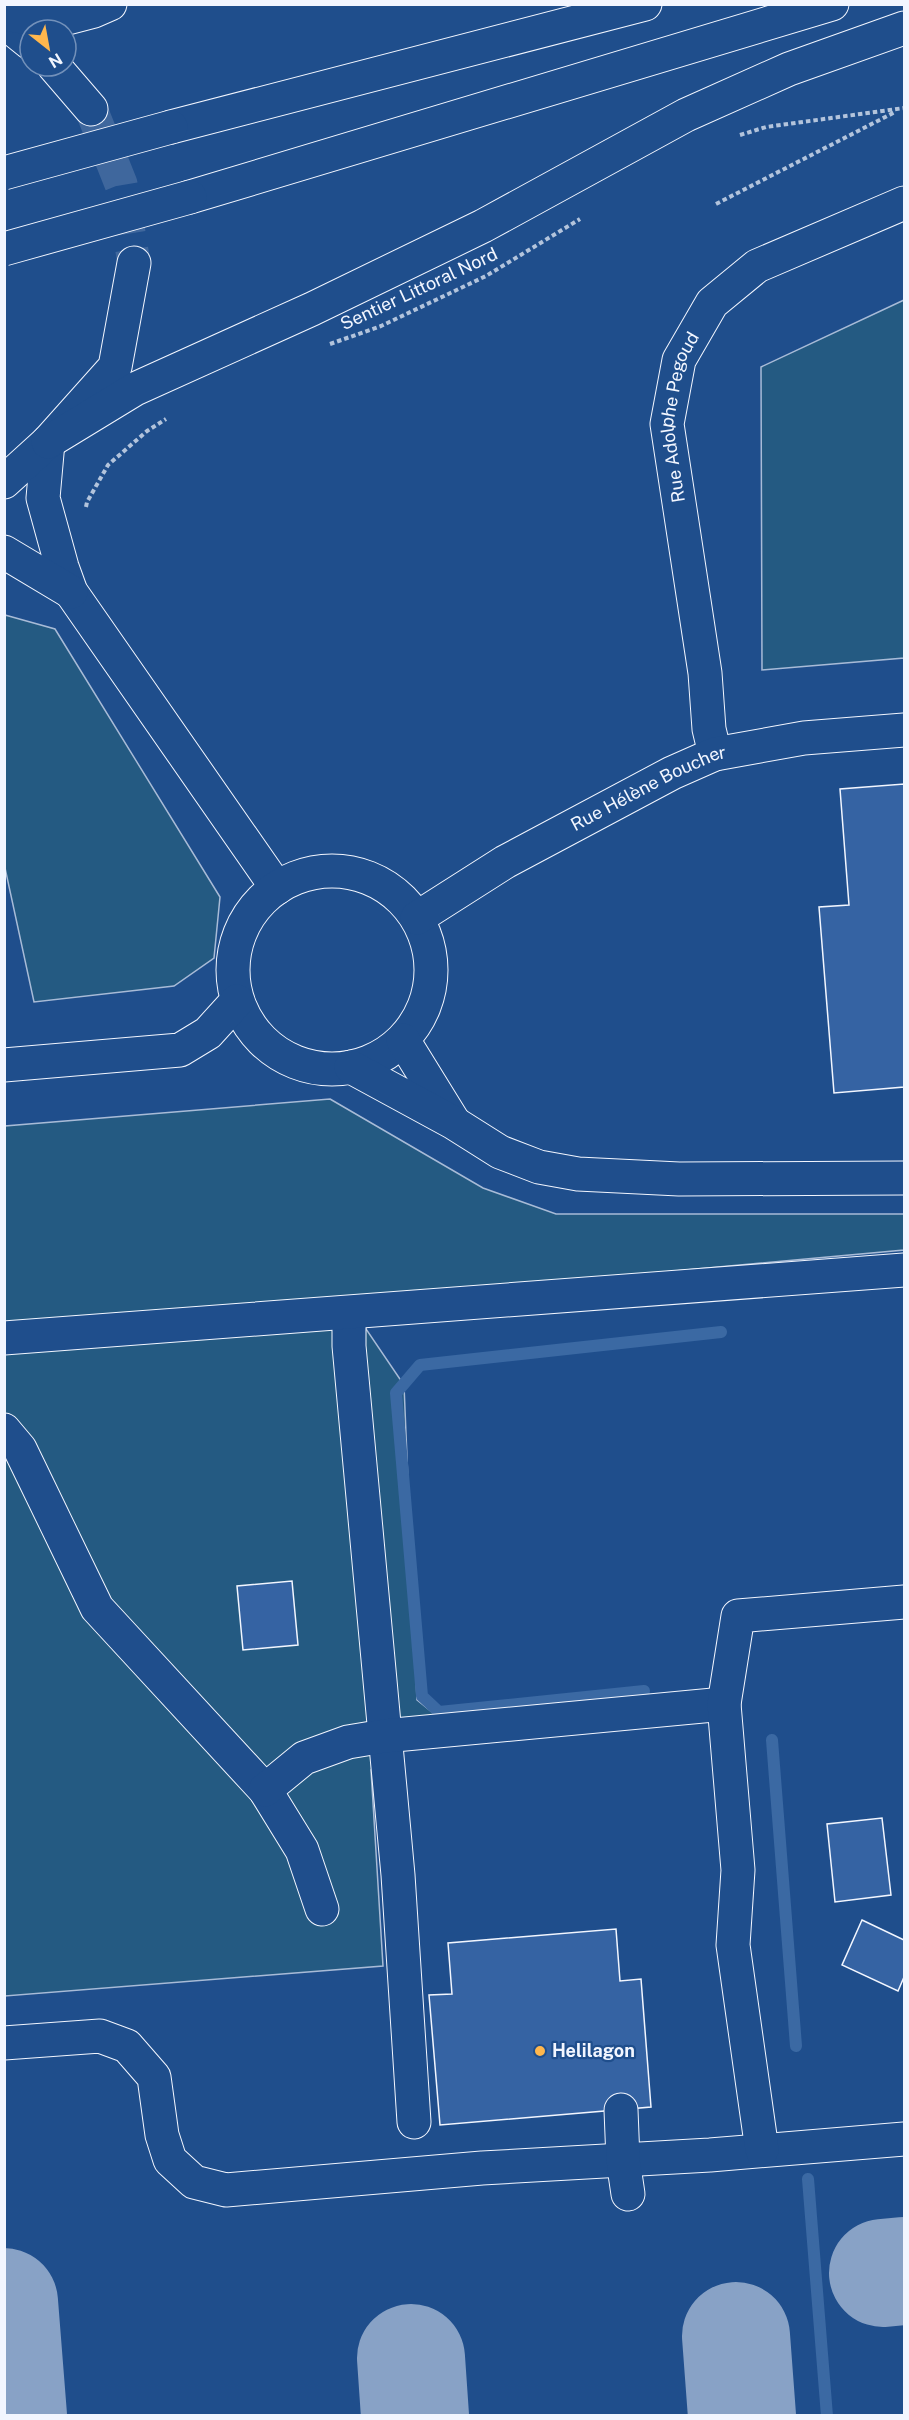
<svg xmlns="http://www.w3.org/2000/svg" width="909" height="2420" font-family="'Public Sans',sans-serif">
	<rect width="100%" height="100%" fill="#1f4e8c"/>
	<!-- green -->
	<path fill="#245a82" stroke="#a8bbd7" stroke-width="1.5" d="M904,300V658L762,670L761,367Z
		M5,615L55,629L220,897L214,958L174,986L34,1002L5,868Z
		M330,1099L483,1188L556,1214H904V1250L347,1301L404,1385L417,1700L438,1717L401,1745L404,1769L371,1770L383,1966L5,1996V1126Z"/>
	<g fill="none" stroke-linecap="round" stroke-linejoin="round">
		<!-- stream -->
		<path stroke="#3b69a3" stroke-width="12" d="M644,1691L439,1712L422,1696L396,1393L420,1365L721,1332
			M772,1740L796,2046
			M808,2179L827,2416"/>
		<!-- taxiway -->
		<path stroke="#88a2c6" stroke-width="108" d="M883,2273L904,2271
			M4,2302L13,2416
			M736,2336L742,2416
			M411,2358L415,2416"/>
	</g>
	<!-- building -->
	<path fill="#3563a3" stroke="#f2f6ff" stroke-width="1.5" d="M904,784V1087L834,1093L819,907L849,905L840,789Z
		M292,1581L298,1645L243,1650L237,1586Z
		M882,1818L891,1895L835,1902L827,1824Z
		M862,1920L904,1940V1977L898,1991L842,1965Z
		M616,1929L620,1981L641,1979L651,2107L440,2125L429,1995L452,1994L448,1943Z"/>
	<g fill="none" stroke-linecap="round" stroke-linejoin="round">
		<!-- major-tunnel -->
		<path stroke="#3f679d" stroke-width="33" stroke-dasharray="33 16" stroke-linecap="butt" d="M91,109L121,184L134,263"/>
		<defs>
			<g id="minor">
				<path d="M48,442L43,498L62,567L71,592L277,888"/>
				<path d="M4,552L71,592"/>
				<path id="s1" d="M715,754L709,729L705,673L667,424L679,360L712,303L757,266L904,203"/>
				<circle cx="332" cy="970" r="99"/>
				<path id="s2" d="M417,918L505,862L672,773L715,754L804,738L904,730"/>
				<path d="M403,1040L453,1121"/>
				<path d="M4,1065L180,1050L208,1033L237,1001"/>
				<path d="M351,1067L454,1123L500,1152L539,1167L578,1174L679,1179L904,1178"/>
				<path d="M349,1314V1346L398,1875L414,2122"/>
				<path d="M4,1338L904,1270"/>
				<path d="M4,1430L20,1449L97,1608L265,1790L302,1850L322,1909"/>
				<path d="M265,1790L304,1758L348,1742L384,1736L724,1704"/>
				<path d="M4,2043L100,2036L127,2046L154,2077L162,2135L170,2160L194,2182L226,2190L482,2168L710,2155L904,2139"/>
				<path d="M621,2110L623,2160L628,2194"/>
				<path d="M762,2150L733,1945L738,1870L724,1704L738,1616L904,1602"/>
			</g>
			<path id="major" d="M4,22L30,43
				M54,66L91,109
				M4,482L48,442L115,367L134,263"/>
			<path id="highway" d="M4,14L52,22L94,11L110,4
				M171,127L645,4
				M190,197L832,4
				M48,442L135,389L312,309L483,226L686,115L789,69L904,28"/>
		</defs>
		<!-- minor casing -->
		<use href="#minor" stroke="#f2f6ff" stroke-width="35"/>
		<!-- major casing -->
		<use href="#major" stroke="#f2f6ff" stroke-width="35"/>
		<!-- highway casing -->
		<use href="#highway" stroke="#f2f6ff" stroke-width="35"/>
		<!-- path -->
		<path stroke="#b3c4dc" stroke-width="4" stroke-dasharray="4.5 3" stroke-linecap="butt" d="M740,135L766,127L904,108
			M716,204L895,112
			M330,344L381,326L486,276L580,219
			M86,507L87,502L108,465L147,431L166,419"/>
		<!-- minor -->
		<use href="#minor" stroke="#1f4e8c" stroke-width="33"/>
		<!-- major -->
		<use href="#major" stroke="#1f4e8c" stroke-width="33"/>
		<!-- highway -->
		<use href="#highway" stroke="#1f4e8c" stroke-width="33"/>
		<defs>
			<path id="highway-bridge" d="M4,173L171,127
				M4,249L190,197"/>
		</defs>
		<!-- highway-bridge casing -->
		<use href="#highway-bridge" stroke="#f2f6ff" stroke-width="35" stroke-linecap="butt"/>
		<!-- highway-bridge -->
		<use href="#highway-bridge" stroke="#1f4e8c" stroke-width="33"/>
	</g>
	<!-- markers -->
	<circle fill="#ffb74d" stroke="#1f4e8c" stroke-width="2" cx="540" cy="2051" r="6"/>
	<g text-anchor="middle" stroke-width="4.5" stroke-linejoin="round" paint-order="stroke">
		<!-- street labels -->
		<g font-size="18" fill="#f2f6ff" stroke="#1f4e8c">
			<text transform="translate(419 289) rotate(-25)" y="6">Sentier Littoral Nord</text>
			<text dy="6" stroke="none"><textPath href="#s1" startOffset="342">Rue Adolphe Pegoud</textPath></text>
			<text dy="6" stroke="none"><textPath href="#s2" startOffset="266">Rue Hélène Boucher</textPath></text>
		</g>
		<!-- poi labels -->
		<g font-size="18" font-weight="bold" fill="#f2f6ff" stroke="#1f4e8c" text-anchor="start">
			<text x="552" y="2057">Helilagon</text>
		</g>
	</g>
	<!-- border -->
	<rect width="909" height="2420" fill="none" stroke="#f2f6ff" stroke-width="12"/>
	<!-- north arrow -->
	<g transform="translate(48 48) rotate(149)"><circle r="28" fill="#1f4e8c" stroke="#7391ba" stroke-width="1.5"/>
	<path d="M0-4.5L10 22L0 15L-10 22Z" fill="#ffb74d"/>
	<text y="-9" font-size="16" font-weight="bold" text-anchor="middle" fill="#f2f6ff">N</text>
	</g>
</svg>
